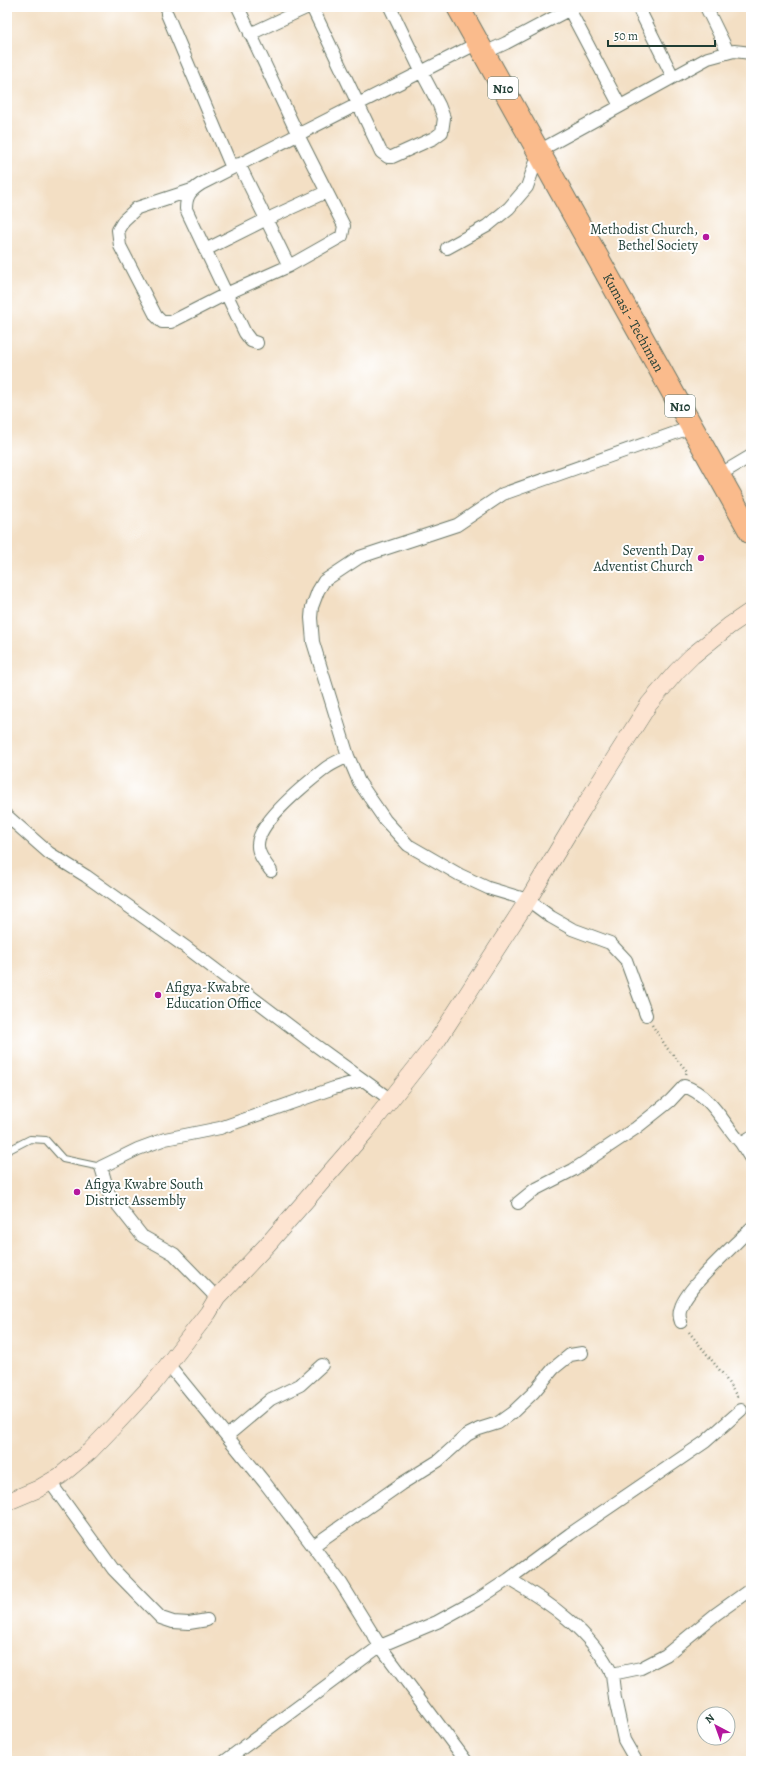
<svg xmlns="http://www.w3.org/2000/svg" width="758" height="1768" font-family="Alegreya,serif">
	<rect width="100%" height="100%" fill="#fff"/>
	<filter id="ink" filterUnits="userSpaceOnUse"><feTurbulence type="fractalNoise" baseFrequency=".025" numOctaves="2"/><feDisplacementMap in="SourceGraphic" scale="8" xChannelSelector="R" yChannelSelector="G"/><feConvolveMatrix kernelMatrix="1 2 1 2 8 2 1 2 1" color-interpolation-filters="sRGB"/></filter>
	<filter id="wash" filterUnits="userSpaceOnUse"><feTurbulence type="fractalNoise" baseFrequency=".012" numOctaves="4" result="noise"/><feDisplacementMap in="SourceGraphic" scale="16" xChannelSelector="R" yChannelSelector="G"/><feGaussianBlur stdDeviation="0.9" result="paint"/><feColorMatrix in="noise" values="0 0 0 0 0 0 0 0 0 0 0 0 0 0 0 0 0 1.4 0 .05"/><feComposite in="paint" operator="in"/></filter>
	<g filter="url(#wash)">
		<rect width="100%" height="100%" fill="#f3dfc4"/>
	</g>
	<g filter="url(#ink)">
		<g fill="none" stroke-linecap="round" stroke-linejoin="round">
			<defs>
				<path id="lane" d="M7,1151L30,1139L46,1140L63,1159L101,1167"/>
				<path id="street" d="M312,7L381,152L388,157H392L434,138L442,132L444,118L439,105L421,71L390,7
					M568,7L620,106
					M638,7L673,77
					M706,7L728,52
					M167,14L232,168
					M250,34L308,7
					M493,49L506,43L574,7
					M239,164L289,266
					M192,190L137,208L124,220L118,230L120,246L156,316L162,322H171L226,294L289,266L342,236L344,226L298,135L238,7
					M447,248L487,226L509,208L527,187L539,153L546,147L708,58L734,51L751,53
					M205,250L265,220L326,192
					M257,343L251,341L245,333L186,209C186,196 190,191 201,184L478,43
					M719,475L751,456
					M7,816L49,853L86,876L187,948L311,1042L391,1100
					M271,871C266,864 257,854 258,844C259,821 308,782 326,768C333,763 341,760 348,756
					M646,1015L626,960L610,943L572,929L551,917L528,900L488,888L460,875L408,845L385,820L359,782L348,756L313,642L311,618L312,607L318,591L324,581L360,557L457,525L503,494L692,427
					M751,1137L741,1143L751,1159
					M518,1203L534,1190L573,1170L636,1128L670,1101L684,1086C711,1095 723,1123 741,1143
					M217,1298L174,1254L142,1236L109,1194L101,1167L138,1149L165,1139L220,1128L334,1088L362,1080
					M681,1322C679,1317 679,1312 681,1307C688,1286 734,1246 751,1228
					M168,1364L265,1483L341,1583L380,1646L466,1761
					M227,1436L271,1399L300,1385L322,1365
					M50,1482L113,1569L161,1618L173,1622L189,1623L207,1620
					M313,1546L401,1484L438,1461L467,1435L479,1429L498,1423L512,1413L533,1393L554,1368L570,1355L582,1353
					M509,1579C549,1602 591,1631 612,1674L641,1668L666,1655L716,1614L751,1589
					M612,1674L615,1699L624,1740L636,1761
					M225,1761L380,1646L437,1622L477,1600L509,1579L570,1534L705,1442L741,1410"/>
				<path id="secondary" d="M7,1502L38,1489L60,1476L90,1451L113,1427L153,1384L208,1313L217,1298L267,1245L366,1131L437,1041L528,900L582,810L649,704L677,671L692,656L729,626L751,611"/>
				<g id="highway">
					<path id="s1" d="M458,7L751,533"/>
				</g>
			</defs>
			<!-- lane casing -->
			<use href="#lane" stroke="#697666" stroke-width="8"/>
			<!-- street casing -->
			<use href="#street" stroke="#697666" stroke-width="14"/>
			<!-- secondary casing -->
			<use href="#secondary" stroke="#697666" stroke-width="18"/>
			<!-- highway casing -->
			<use href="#highway" stroke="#697666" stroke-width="24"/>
			<!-- path -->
			<path stroke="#697666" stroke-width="2.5" stroke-dasharray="1 3" stroke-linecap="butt" d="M652,1025L667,1048L687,1071L686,1074
				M689,1332L722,1373L738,1398"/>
			<!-- lane -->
			<use href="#lane" stroke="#fff" stroke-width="6"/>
			<!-- street -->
			<use href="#street" stroke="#fff" stroke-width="12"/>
			<!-- secondary -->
			<use href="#secondary" stroke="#fde4d1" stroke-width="17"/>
			<!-- highway -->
			<use href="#highway" stroke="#fabb8c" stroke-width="22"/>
		</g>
	</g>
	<!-- markers -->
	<g fill="#b5179e" stroke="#fff" stroke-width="1.5">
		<circle cx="706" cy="237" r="4"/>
		<circle cx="701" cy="558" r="4"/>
		<circle cx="158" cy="995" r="4"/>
		<circle cx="77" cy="1192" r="4"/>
	</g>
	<g text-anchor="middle" stroke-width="4" stroke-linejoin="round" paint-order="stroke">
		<!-- shield labels -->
		<g fill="#fff" stroke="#627771" stroke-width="1">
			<rect x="488" y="77" width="30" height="22" rx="3"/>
			<rect x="665" y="395" width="30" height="22" rx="3"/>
		</g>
		<g font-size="13" font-weight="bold" fill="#1f3d34">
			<text x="503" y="93">N10</text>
			<text x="680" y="411">N10</text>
		</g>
		<!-- poi labels -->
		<g font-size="14" fill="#1f3d34" stroke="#fff" text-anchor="end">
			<text x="698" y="234">Methodist Church,<tspan x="698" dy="16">Bethel Society</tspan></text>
			<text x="693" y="555">Seventh Day<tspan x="693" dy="16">Adventist Church</tspan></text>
			<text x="166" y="992" text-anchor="start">Afigya-Kwabre<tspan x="166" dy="16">Education Office</tspan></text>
			<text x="85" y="1189" text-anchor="start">Afigya Kwabre South<tspan x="85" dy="16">District Assembly</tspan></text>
		</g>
		<!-- street labels -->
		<g font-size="14" fill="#1f3d34" stroke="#fff">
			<text dy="5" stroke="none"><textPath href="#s1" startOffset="361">Kumasi - Techiman</textPath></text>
		</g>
	</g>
	<!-- margin -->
	<rect width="758" height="1768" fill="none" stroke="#fff" stroke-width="24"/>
	<!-- north arrow -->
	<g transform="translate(716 1726) rotate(319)"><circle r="19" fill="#ffffff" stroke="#a5b1ae"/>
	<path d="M0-3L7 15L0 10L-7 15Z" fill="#b5179e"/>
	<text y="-6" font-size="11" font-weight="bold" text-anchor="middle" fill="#1f3d34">N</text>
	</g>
	<!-- scale -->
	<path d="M608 40v6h107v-6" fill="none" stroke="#1f3d34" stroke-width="2"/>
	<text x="614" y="40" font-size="12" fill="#1f3d34" stroke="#ffffff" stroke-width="3" paint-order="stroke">50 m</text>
</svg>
